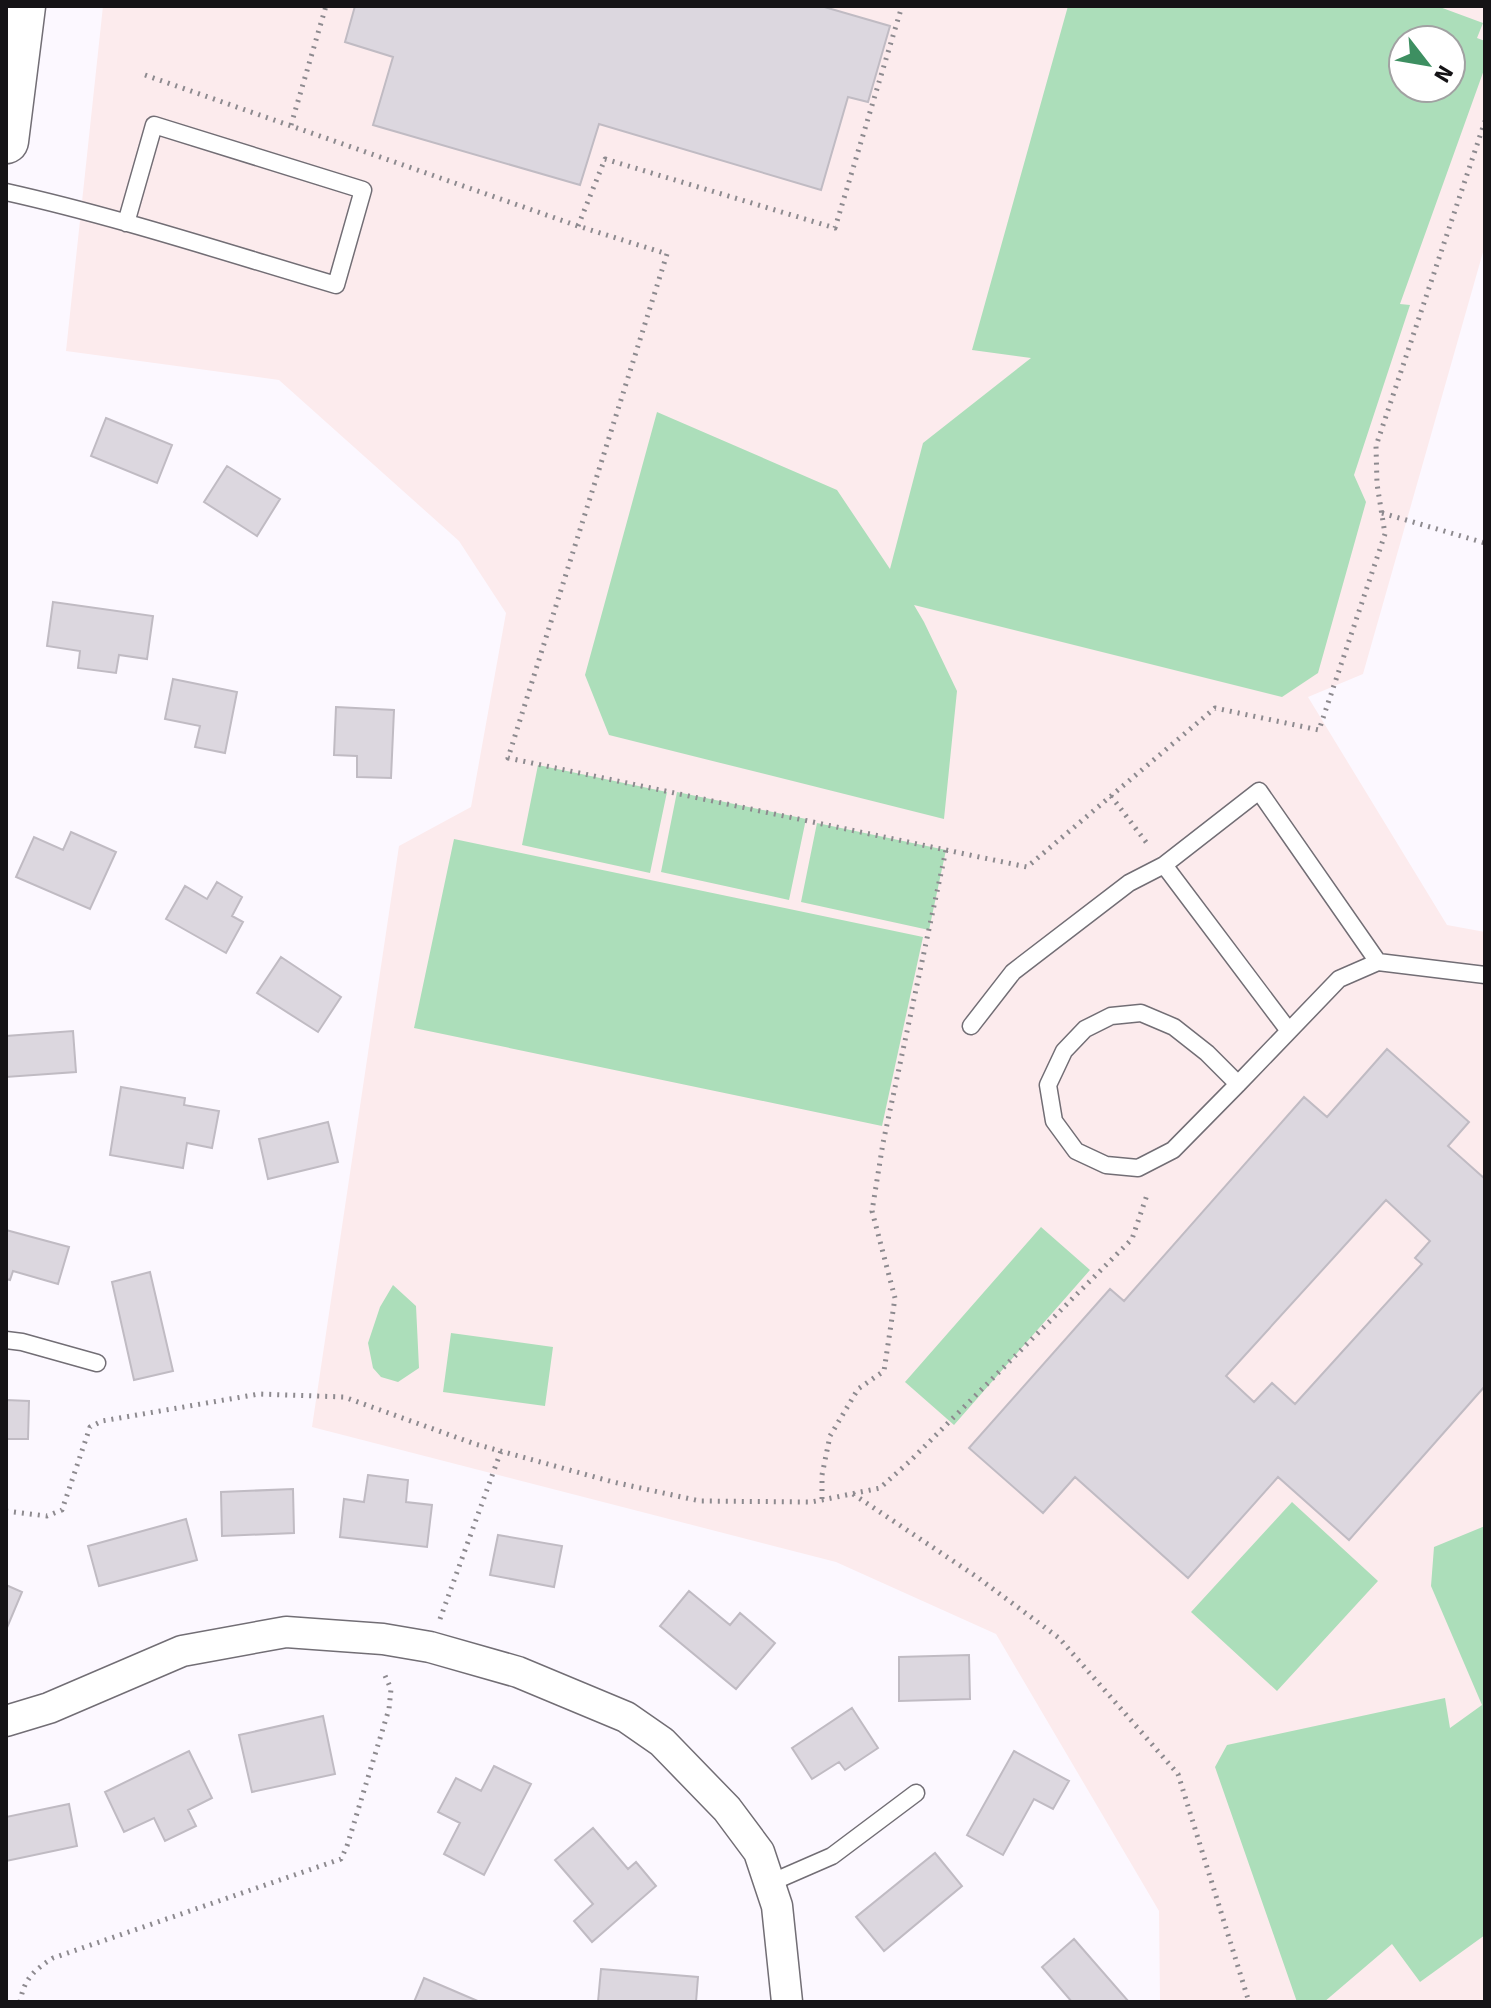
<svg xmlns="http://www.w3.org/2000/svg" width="1491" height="2008" font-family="Signika,sans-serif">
	<rect width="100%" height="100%" fill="#fcf8ff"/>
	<!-- education -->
	<path fill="#fcebed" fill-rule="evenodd" d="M103,6H1485V245L1363,674L1308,697L1447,925L1485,932V2002H1160L1159,1911L996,1634L836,1562L312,1427L399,846L471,807L506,613L459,541L279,380L66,351ZM1403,40H1451V88H1403Z"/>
	<!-- green -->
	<path fill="#acdeba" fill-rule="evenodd" d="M1068,6H1437L1483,23L1477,38L1485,41V67L1400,304L1410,305L1354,475L1366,502L1318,673L1282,697L914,605L924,622L957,691L944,819L609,735L585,675L657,412L837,490L890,569L923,443L1031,358L972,350ZM1403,40H1451V88H1403Z
		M538,765L667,792L650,873L522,845Z
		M677,792L806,819L789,900L661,872Z
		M817,823L946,850L929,930L801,902Z
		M454,839L923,937L882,1126L414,1028Z
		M1041,1227L1090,1270L954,1425L905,1382Z
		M393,1285L416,1306L419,1368L398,1382L381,1377L373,1368L368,1343L380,1307Z
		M451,1333L553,1347L545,1406L443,1392Z
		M1292,1502L1378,1581L1277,1691L1191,1612Z
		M1485,1526V1935L1420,1982L1392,1944L1324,2002H1297L1215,1767L1227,1745L1445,1698L1450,1728L1482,1705L1431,1586L1434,1547Z"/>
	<!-- building -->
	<path fill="#dcd7df" stroke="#c0bbc3" stroke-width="2" fill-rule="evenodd" d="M355,6H821L890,26L868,102L848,97L821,190L599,124L580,185L373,125L393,57L345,42Z
		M106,418L172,445L157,483L91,456Z
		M227,466L280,499L257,536L204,502Z
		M53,602L153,616L147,659L119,655L116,673L78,668L80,651L47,646Z
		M173,679L237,692L225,753L195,747L200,726L165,719Z
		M336,707L394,710L391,778L357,777V756L334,755Z
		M71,832L116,852L90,909L16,877L34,837L63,850Z
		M217,882L242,897L232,916L243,922L226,953L166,919L185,886L207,899Z
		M281,957L341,997L318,1032L257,993Z
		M73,1031L76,1072L6,1077V1036Z
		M1387,1049L1469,1122L1448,1146L1485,1179V1386L1349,1540L1278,1477L1188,1578L1075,1477L1043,1513L969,1448L1110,1289L1124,1301L1304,1097L1327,1117ZM1386,1200L1430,1241L1415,1258L1422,1264L1295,1404L1272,1383L1254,1402L1226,1376Z
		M121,1087L185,1098L184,1105L219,1111L212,1148L187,1143L183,1168L110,1155Z
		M328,1122L338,1162L268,1179L259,1139Z
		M6,1230L69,1247L58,1284L13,1271L10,1280L6,1279Z
		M150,1272L173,1371L134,1380L112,1282Z
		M6,1400L29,1401L28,1439H6Z
		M368,1475L408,1480L406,1502L432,1505L427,1547L340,1537L344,1499L364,1502Z
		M293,1489L294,1533L222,1536L221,1492Z
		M186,1519L197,1560L99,1586L88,1546Z
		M498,1535L562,1546L554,1587L490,1575Z
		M6,1585L22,1592L6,1630Z
		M689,1591L730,1625L740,1613L775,1643L736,1689L660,1626Z
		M969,1655L970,1699L899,1701V1657Z
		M852,1708L878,1748L845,1770L839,1762L812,1779L792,1748Z
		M323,1716L335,1774L252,1792L239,1735Z
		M189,1751L212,1798L188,1810L196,1826L165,1841L154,1818L124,1832L105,1792Z
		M1014,1751L1069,1781L1053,1809L1034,1799L1003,1855L967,1835Z
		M494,1766L531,1784L484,1875L444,1854L460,1823L438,1812L456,1778L481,1791Z
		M69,1804L77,1846L6,1861V1817Z
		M593,1828L628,1869L636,1862L656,1886L592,1942L574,1921L593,1904L555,1860Z
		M935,1853L962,1886L884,1951L856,1917Z
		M1074,1939L1129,2002H1072L1042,1967Z
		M601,1969L698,1977L696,2002H598Z
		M424,1978L480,2002H414Z"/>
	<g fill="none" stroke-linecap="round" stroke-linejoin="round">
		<defs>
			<path id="lane" d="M6,192C118,217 227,253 336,285L363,190L154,125L126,223
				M1164,865L1289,1031
				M971,1026L1013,972L1129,883L1164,865L1259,791L1378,962
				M1238,1084L1207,1053L1174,1027L1141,1013L1111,1016L1085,1029L1064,1051L1048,1085L1054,1121L1076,1151L1106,1165L1138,1168L1173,1150L1238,1084L1339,979L1378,962L1485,975
				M6,1340L22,1342L97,1363
				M770,1883L832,1856L916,1793"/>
			<path id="street" d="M6,1721L49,1708L182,1651L286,1632L383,1639L430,1647L518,1672L626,1717L662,1742L727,1809L759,1852L777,1906L787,2002"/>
			<path id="secondary" d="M6,141L23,6"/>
		</defs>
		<!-- lane casing -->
		<use href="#lane" stroke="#726e75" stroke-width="19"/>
		<!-- street casing -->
		<use href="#street" stroke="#726e75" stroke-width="33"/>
		<!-- secondary casing -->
		<use href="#secondary" stroke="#726e75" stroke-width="47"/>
		<!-- path -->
		<path stroke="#8d8a8f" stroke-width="5" stroke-dasharray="2 6" stroke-linecap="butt" d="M145,75L578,226L667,254L508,758L1027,867L1215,708L1319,730L1385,534L1377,484L1376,446L1485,121
			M291,125L326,6
			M578,226L605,159L835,228L902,6
			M1382,513L1485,543
			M1111,796L1149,846
			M853,1494L977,1577L1059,1638L1178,1774L1249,2002
			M822,1499V1475L830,1436L858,1389L884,1371L895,1298L872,1211L883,1143L946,850
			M6,1511L47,1516L62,1510L90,1427L102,1421L259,1394L344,1397L475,1444L613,1482L700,1501L811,1502L822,1500L880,1488L909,1462L1132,1239L1148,1192
			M440,1619L501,1451
			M20,2002C24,1979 34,1970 53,1958L341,1859L347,1846L389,1709L391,1689L383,1671"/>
		<!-- lane -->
		<use href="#lane" stroke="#fff" stroke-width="16"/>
		<!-- street -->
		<use href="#street" stroke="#fff" stroke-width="30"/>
		<!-- secondary -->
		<use href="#secondary" stroke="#fff" stroke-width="44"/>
	</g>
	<!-- border -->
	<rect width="1491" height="2008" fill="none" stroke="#151316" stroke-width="16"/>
	<!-- north arrow -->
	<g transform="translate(1427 64) rotate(121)"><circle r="38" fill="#ffffff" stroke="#a1a1a2" stroke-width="2"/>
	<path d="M0-6L14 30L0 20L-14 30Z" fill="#3d8f61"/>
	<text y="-12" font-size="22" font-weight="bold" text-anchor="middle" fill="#151316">N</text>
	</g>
</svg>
